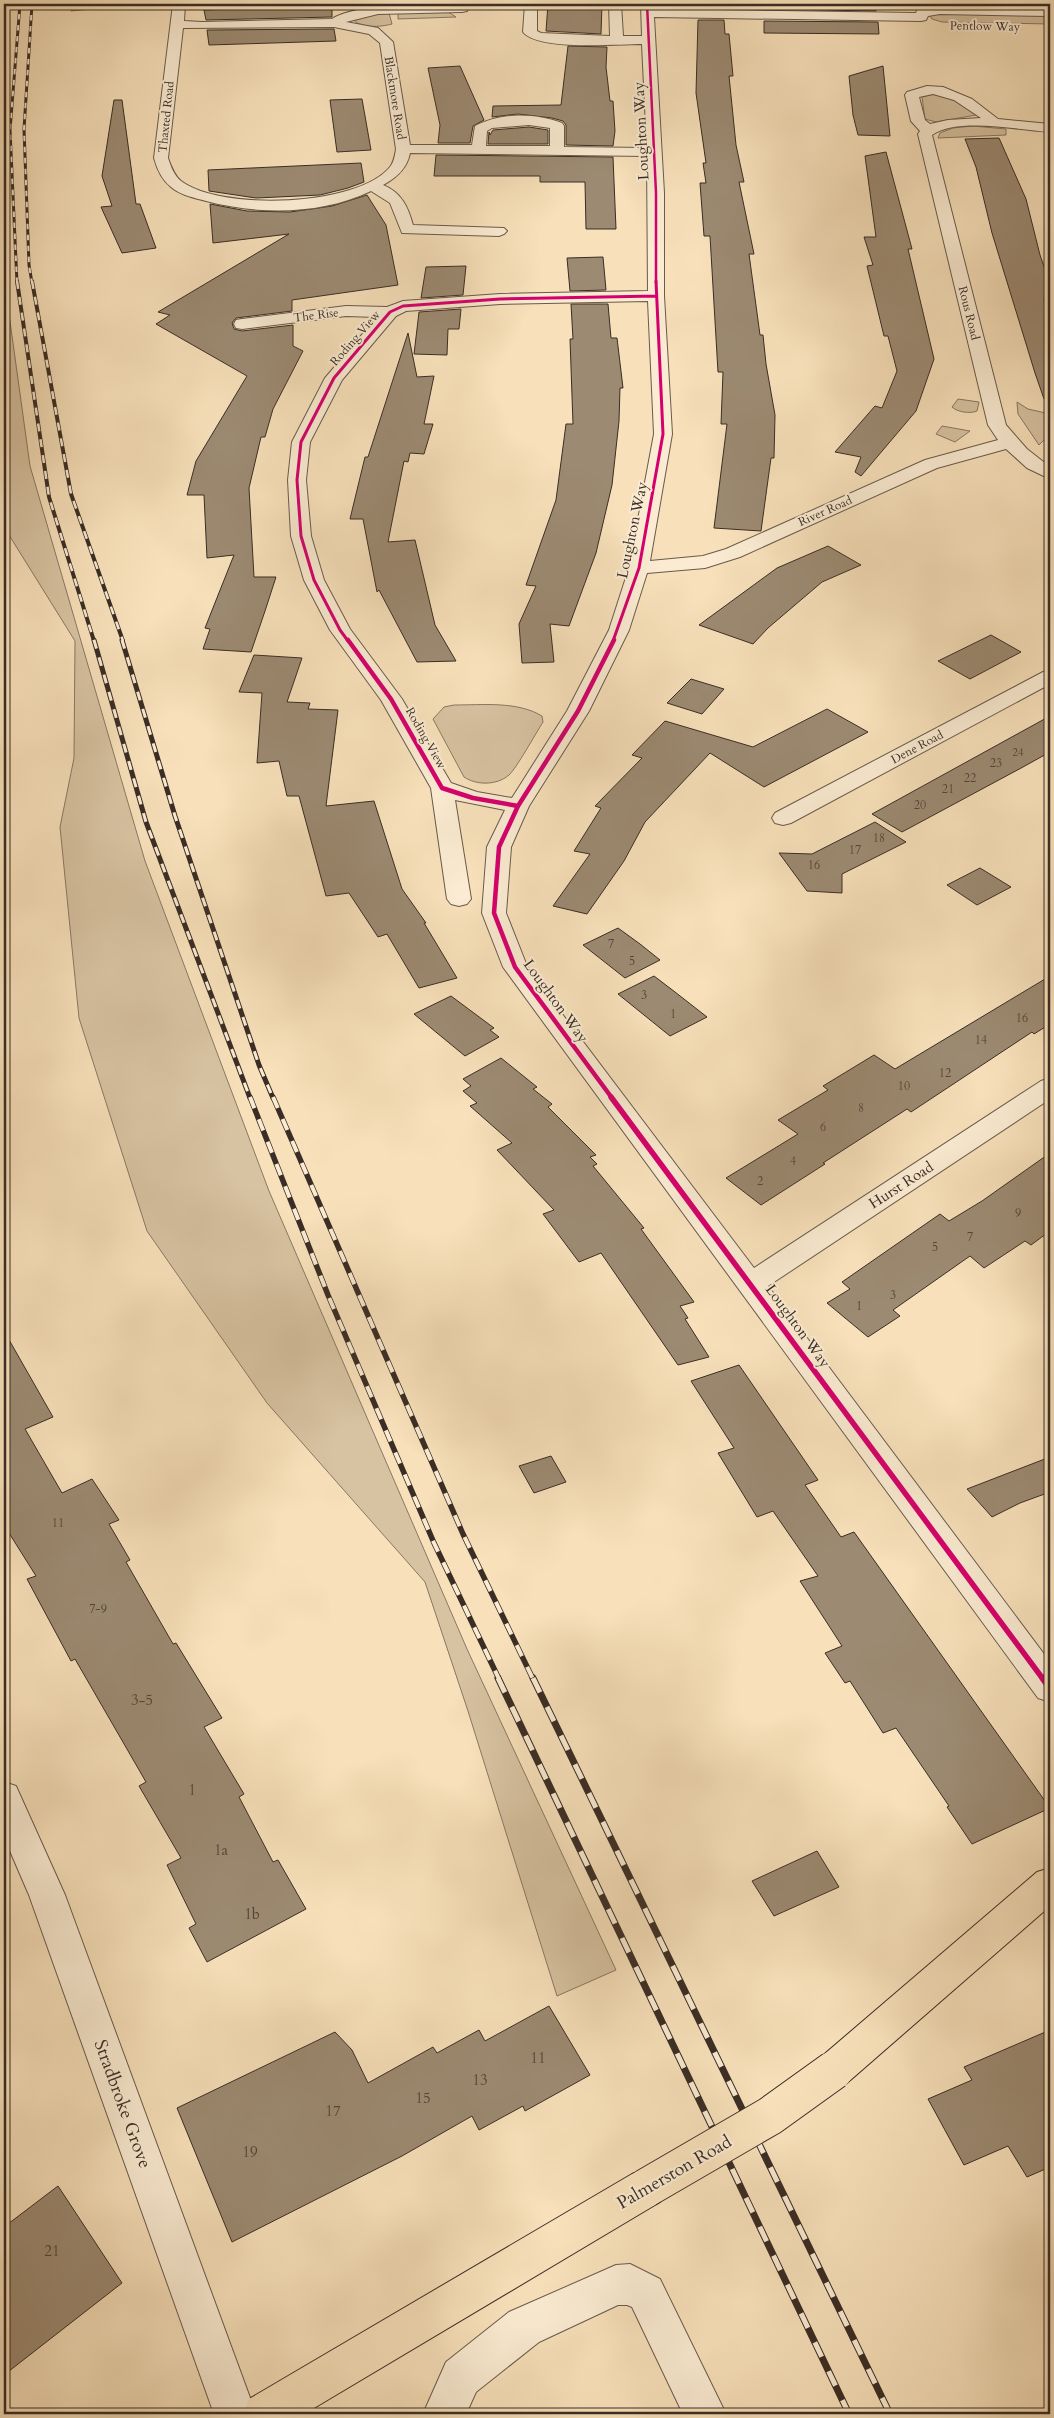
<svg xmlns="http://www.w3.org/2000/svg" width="1054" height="2418" font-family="Cardo,serif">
	<rect width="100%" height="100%" fill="#f7e0ba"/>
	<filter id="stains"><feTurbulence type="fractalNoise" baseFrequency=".004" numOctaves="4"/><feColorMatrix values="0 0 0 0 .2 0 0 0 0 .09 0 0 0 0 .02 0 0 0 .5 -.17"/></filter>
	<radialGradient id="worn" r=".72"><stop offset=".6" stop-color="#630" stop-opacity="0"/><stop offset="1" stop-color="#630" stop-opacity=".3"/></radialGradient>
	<!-- green -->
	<path fill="#d7c2a1" stroke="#887863" d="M74,4H141L71,11Z
		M398,11L448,12L456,17L398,19Z
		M389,13L392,24C381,27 359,29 352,18L358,15Z
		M940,13L1050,14V24L942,22L932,19L930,16Z
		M934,94L947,96L976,115L936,122L925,119L922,97Z
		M973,126L1006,129V135L938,138L940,133L953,128Z
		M4,278L30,466L145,861L269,1191L467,1649L616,1970L557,1996L468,1711L425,1582L267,1403L147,1231L79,1018L60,827L74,758L75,641L4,527Z
		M958,399L979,402L977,411C970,414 957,412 952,407Z
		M1017,402L1028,409L1050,414V434L1039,445L1018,414Z
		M942,426L970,431L955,442L936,434Z
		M454,705C483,705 517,701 542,716L543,722C536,733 516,769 509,775C496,786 476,785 464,777L433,719L444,707Z"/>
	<!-- building -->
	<path fill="#9c8a72" stroke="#3a2d25" d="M548,4H602L601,34L546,31Z
		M764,4H876V11L764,9Z
		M332,5V17L206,20L204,10Z
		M698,20H724L725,34H729L733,76H729L736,145L744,182H739L754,254H749L760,335H763L766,364L775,415L774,458H771L761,531L714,528L727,424H721L723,372H718L710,236H704L700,183H706L703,163H706L696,93Z
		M764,21L878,22L879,34L764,33Z
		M334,29L336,41L209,45L207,30Z
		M568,46L607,47L606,67L610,101H613L615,131L613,146L566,145V125L563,121L552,118L518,114L492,117L493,106L561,105Z
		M460,66L484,120L473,126L470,143H438L440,125L428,68Z
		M883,66L890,136L858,135L853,115L849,76Z
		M362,99L371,150L337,152L330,100Z
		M114,100H122L136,204H140L156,248L122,253L101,207L112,206L102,176Z
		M529,127L548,130V144H488L489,132L490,135L493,130Z
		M999,138L1026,199L1040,255L1050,284V299H1044L1050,322V398L1044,399L1035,373L992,233L976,167L965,139Z
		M886,152L912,249H908L934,359L916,411L861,476L855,472L861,457L835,452L875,406L882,408L897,371L888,336H884L867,266L873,265L864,237H876L865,156Z
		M436,155L613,157L616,229H586L585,182H540V176H434Z
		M361,163L364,182L348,188L320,195L256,198L209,191L208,170Z
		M367,195L386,225L398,285L292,300V311L236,318L232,323L234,329L242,331L293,325V346L303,351L273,409L265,437H261L249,488L254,577H276L265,611L251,652L203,649L210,629L205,628L234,555L207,558L204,495H187L196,461L247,376L156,324L170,315L158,312L289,234L213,243L210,204L247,211L290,212L332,206Z
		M603,257L606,290L570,291L567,258Z
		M466,266L463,295L421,298L426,267Z
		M571,304H608L611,338H617L623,388H620L619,421L612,485L596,553L569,626L550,624L554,662L522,663L519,624L536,586L526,585L556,500L566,424H573L570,339H573Z
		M461,309L459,329H448L447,355L414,354L419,312Z
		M408,333L417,377L434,376L424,424H433L424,454L410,453L408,462L404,461L388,542L415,540L435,625L456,661L417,662L379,590L377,592L363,519H350L365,457H368Z
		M828,546L861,565L822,582L768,628L753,644L699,625L777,568Z
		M991,635L1021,652L970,679L938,661Z
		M254,655L302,658L287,702L310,703L308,709L338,710L326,806L374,801L402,889L426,923H424L457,978L419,988L387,934L378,937L349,893L326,896L299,796H287L279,761L257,763L262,693L239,692Z
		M691,679L724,689L702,714L667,703Z
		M827,709L868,732L764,787L710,753L645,822L624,861L587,914L553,906L590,854L574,851L601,808L595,806L642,758L632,755L665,721L753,747Z
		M1050,716V752L1023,767L902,832L872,814Z
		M875,822L906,842L842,874V893L807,891L779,853L812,854Z
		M980,868L1011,887L977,905L947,885Z
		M618,928L640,944L660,960L625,978L583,945Z
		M654,976L675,992L707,1017L670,1036L618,994Z
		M1050,976V1024L1034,1034L1032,1032L911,1112L907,1109L823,1163L825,1164L761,1205L726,1178L798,1134L778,1120L828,1090L823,1086L874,1055L895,1069Z
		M451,996L494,1028L490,1030L499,1037L465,1056L414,1014Z
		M501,1058L537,1087L533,1089L552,1104L548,1107L596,1155L590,1157L597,1164L593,1166L644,1228L641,1229L694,1302L680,1306L688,1318L685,1319L709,1357L678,1365L601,1253L579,1262L543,1214L554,1210L497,1150L512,1143L470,1106L477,1103L463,1091L471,1086L463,1079Z
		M1050,1153V1231L1031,1245L1025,1241L984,1268L970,1256L893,1310L900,1316L868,1337L827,1303L850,1289L842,1282L940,1214L949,1221L982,1201Z
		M4,1331L53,1417L25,1429L62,1493L92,1479L119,1520L109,1524L130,1560L126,1562L173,1644L176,1643L222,1718L204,1727L244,1794L239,1797L273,1862L278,1860L306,1909L207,1962L189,1928L196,1924L167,1865L181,1858L139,1786L146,1782L75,1659L71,1661L27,1579L36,1576L4,1525Z
		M739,1365L818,1480L805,1485L841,1537L854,1532L1050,1808L972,1844L947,1807L949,1806L896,1728L883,1733L850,1681L845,1683L825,1653L842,1646L800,1581L818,1576L773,1511L757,1517L718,1453L734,1448L691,1381Z
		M551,1456L566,1482L534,1493L519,1466Z
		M1050,1457V1492L1020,1503L992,1517L967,1489Z
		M817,1851L839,1887L774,1916L752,1881Z
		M549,2006L590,2075L525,2111L523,2106L479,2130L472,2116L402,2156L232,2242L177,2108L335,2032L352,2050L368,2083L433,2047L437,2053L479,2030L485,2041Z
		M1050,2030V2167L1027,2177L1008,2146L964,2165L928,2099L972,2080L964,2067Z
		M58,2186L122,2283L4,2375V2227Z"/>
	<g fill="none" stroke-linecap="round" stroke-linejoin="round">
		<defs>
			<path id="minor" d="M173,4H185L184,21L202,22L332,19C353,4 441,0 467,5L468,8L467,11L462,12L378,14L346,22L378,28L393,42L410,145H472L475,126C501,112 535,113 562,123L564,126V147L647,148L642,44C618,44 538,51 523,32L525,4H537V31L541,33L610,36L609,4H621L623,36H642L641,4H653L654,9L916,13L917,10L940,6L1050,8V16L940,14L928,16L926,20L921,21L654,17L664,193V296L672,434L650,561L703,556L726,549L925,460L998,440L988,425L918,134L920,131L911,121L905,95L907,92L927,86L943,87L972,99L998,119L1050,124V132C1019,130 958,117 932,135L1006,425L1027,449L1050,467V479L1027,468L1006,449L937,468L740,557L705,568L647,573L629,630L589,711L529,806L511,847L506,913L527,966L544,990L754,1268L1041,1081L1050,1078V1099L768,1286L1050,1662V1702L1038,1698L503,967L482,913L487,847L505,810L455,800L471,899L467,904L459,906L451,904L447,899L431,788L381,700L330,630L304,580L291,536L288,480L292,442L325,378L377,317L346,316L242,329L236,328L234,324L236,320L242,319L346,306L387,307L403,301L500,294L648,291L647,156L410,153C407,169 396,178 383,185C402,193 408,207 413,225L504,228L507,231L504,234L499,236L402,233L390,203L371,191C321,215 259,215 206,201C195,198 180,195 171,187C162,180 157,169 154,158ZM334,27L369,34L380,43L396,149C395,155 394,162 390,167C357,207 221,211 181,181C174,175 171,167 168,158L183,28ZM933,94L954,100L981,118L948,120L930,124L925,120L919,97ZM529,125L550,128V146H486L487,131L492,128ZM648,301L654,434L629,568L609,630L567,711L512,798L477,792L451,783L402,699L350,629L324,580L311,536L306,480L310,442L342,380L396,316L406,311L500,304Z
				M1050,670V684L791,823L783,825L775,823L772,818L775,813L1043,672Z
				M4,1782L16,1786L65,1895L256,2414H214L29,1895L4,1837Z
				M630,2264L660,2279L726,2414H683L632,2307L627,2305H618L539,2342L476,2392L466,2414H423L446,2362L509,2312L616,2265Z"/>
			<path id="major" d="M1050,1868V1906L847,2083L834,2089L821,2083L815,2070L821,2057L1037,1872Z
				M646,2168L660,2174L666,2188L660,2202L304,2414H243L249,2399L632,2174Z"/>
		</defs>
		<!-- minor casing -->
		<use href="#minor" stroke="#695a4a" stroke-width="2"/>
		<!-- major casing -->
		<use href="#major" stroke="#3a2d25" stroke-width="2"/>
		<!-- minor -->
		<use href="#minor" fill="#faebd2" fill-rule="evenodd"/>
		<!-- major -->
		<use href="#major" fill="#f7e0ba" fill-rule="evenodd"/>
		<defs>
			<path id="rail-far4" d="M32,4L24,129L29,265L32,283
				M17,283L10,130L20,4"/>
			<path id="rail-far3" d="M17,281L49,497L94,641
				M32,281L71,494L123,641"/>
			<path id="rail-far2" d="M94,640L146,822L250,1098
				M122,640L175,816L259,1065L273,1098"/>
			<path id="rail-far1" d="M250,1097L328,1295L434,1543L499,1679
				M273,1097L463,1534L533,1679"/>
			<path id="rail" d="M498,1678L849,2414
				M533,1678L890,2414"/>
		</defs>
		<!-- rail-far4 casing -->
		<use href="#rail-far4" stroke="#3a2d25" stroke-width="3"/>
		<!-- rail-far3 casing -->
		<use href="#rail-far3" stroke="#3a2d25" stroke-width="4"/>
		<!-- rail-far2 casing -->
		<use href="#rail-far2" stroke="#3a2d25" stroke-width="5"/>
		<!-- rail-far1 casing -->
		<use href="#rail-far1" stroke="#3a2d25" stroke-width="5.5"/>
		<!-- rail casing -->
		<use href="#rail" stroke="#3a2d25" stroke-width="7"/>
		<!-- rail-far4 -->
		<use href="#rail-far4" stroke="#faebd2" stroke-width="2" stroke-dasharray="5.5" stroke-linecap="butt"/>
		<!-- rail-far3 -->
		<use href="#rail-far3" stroke="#faebd2" stroke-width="2.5" stroke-dasharray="8" stroke-linecap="butt"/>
		<!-- rail-far2 -->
		<use href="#rail-far2" stroke="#faebd2" stroke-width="3" stroke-dasharray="9" stroke-linecap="butt"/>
		<!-- rail-far1 -->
		<use href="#rail-far1" stroke="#faebd2" stroke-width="4" stroke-dasharray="12" stroke-linecap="butt"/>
		<!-- rail -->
		<use href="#rail" stroke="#faebd2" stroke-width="5" stroke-dasharray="16" stroke-linecap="butt"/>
		<defs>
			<path id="major-bridge" d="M646,2188L770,2116L834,2070"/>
		</defs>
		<!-- major-bridge casing -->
		<use href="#major-bridge" stroke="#3a2d25" stroke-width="40" stroke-linecap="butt"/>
		<!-- major-bridge -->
		<use href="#major-bridge" stroke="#f7e0ba" stroke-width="38"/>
		<defs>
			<path id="cycleway-far4" d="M647,4L656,193V283"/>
			<path id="cycleway-far3" d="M348,641L340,630L314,580L301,536L297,480L301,442L334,378L390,312L403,306L500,299L656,296
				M613,641L639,568L663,434L656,281"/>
			<path id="cycleway-far2" d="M348,640L391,699L442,788L473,798L518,806
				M612,1098L515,967L494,913L499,847L518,806L578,711L614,640"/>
			<path id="cycleway-far1" d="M611,1097L1043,1679"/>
			<path id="cycleway" d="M1043,1678L1050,1688"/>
		</defs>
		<!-- cycleway-far4 casing -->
		<use href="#cycleway-far4" stroke="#faebd2" stroke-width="4.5"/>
		<!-- cycleway-far3 casing -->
		<use href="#cycleway-far3" stroke="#faebd2" stroke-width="5"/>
		<!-- cycleway-far2 casing -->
		<use href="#cycleway-far2" stroke="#faebd2" stroke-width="7"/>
		<!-- cycleway-far1 casing -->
		<use href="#cycleway-far1" stroke="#faebd2" stroke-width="9"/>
		<!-- cycleway casing -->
		<use href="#cycleway" stroke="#faebd2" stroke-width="10"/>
		<!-- cycleway-far4 -->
		<use href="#cycleway-far4" stroke="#d6006c" stroke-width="2.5"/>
		<!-- cycleway-far3 -->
		<use href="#cycleway-far3" stroke="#d6006c" stroke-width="3"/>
		<!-- cycleway-far2 -->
		<use href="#cycleway-far2" stroke="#d6006c" stroke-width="4.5"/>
		<!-- cycleway-far1 -->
		<use href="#cycleway-far1" stroke="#d6006c" stroke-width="5.5"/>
		<!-- cycleway -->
		<use href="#cycleway" stroke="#d6006c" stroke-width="7"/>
	</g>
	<g text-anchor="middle" stroke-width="4" stroke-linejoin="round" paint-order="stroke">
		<!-- far-number labels -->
		<g font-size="11" fill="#524438">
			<text x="1018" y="756">24</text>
		</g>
		<!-- far-street labels -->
		<g font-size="12" fill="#3a2d25" stroke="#faebd2">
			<text transform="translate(985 26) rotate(1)" y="4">Pentlow Way</text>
			<text transform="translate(395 98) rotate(81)" y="4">Blackmore Road</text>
			<text transform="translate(166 117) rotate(-84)" y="4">Thaxted Road</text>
			<text transform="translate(969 313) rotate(76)" y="4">Rous Road</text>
			<text transform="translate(316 315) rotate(-7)" y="4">The Rise</text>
			<text transform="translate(355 338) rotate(-49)" y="4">Roding View</text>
			<text transform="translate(825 511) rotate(-24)" y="4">River Road</text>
			<text transform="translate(426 738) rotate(60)" y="4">Roding View</text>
			<text transform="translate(917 747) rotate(-28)" y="4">Dene Road</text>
		</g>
		<!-- number labels -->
		<g font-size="12" fill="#524438">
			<text x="996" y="767">23</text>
			<text x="970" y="782">22</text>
			<text x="948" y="793">21</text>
			<text x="920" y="809">20</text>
			<text x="879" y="842">18</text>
			<text x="855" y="854">17</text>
			<text x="814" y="869">16</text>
			<text x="611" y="948">7</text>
			<text x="632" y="965">5</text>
			<text x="644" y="999">3</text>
			<text x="673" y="1018">1</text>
			<text x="1022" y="1022">16</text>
			<text x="981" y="1044">14</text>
			<text x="945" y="1077">12</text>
			<text x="904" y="1090">10</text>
			<text x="861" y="1112">8</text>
			<text x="823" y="1131">6</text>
			<text x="793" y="1165">4</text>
			<text x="760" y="1185">2</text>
			<text x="1018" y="1217">9</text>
			<text x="970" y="1241">7</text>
			<text x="935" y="1251">5</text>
			<text x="893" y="1299">3</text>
			<text x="859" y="1310">1</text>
			<text x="58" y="1527">11</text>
			<text x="98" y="1613">7-9</text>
		</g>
		<!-- street labels -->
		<g font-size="15" fill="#3a2d25" stroke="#faebd2">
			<text transform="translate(641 131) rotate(-93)" y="5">Loughton Way</text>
			<text transform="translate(632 530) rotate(-78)" y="5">Loughton Way</text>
			<text transform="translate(556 1001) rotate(54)" y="5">Loughton Way</text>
			<text transform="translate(901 1185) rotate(-33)" y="5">Hurst Road</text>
			<text transform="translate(798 1326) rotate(54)" y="5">Loughton Way</text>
		</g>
		<!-- near-number labels -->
		<g font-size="15" fill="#524438">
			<text x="142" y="1705">3-5</text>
			<text x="192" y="1795">1</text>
			<text x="221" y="1855">1a</text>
			<text x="252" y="1919">1b</text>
			<text x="538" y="2063">11</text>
			<text x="480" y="2085">13</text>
			<text x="423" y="2103">15</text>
			<text x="333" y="2116">17</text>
			<text x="250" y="2157">19</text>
			<text x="52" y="2256">21</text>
		</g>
		<!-- near-street labels -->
		<g font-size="18" fill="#3a2d25" stroke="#faebd2">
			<text transform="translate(123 2104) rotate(70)" y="6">Stradbroke Grove</text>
			<text transform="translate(674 2172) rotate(-30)" y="6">Palmerston Road</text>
		</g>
	</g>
	<!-- margin -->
	<rect width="1054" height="2418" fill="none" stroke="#f7e0ba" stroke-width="20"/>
	<rect x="5" y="5" width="1044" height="2408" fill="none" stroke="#3a2d25" stroke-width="2.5"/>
	<rect x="10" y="10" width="1034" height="2398" fill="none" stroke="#3a2d25"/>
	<rect width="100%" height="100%" filter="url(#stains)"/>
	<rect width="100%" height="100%" fill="url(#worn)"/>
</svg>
